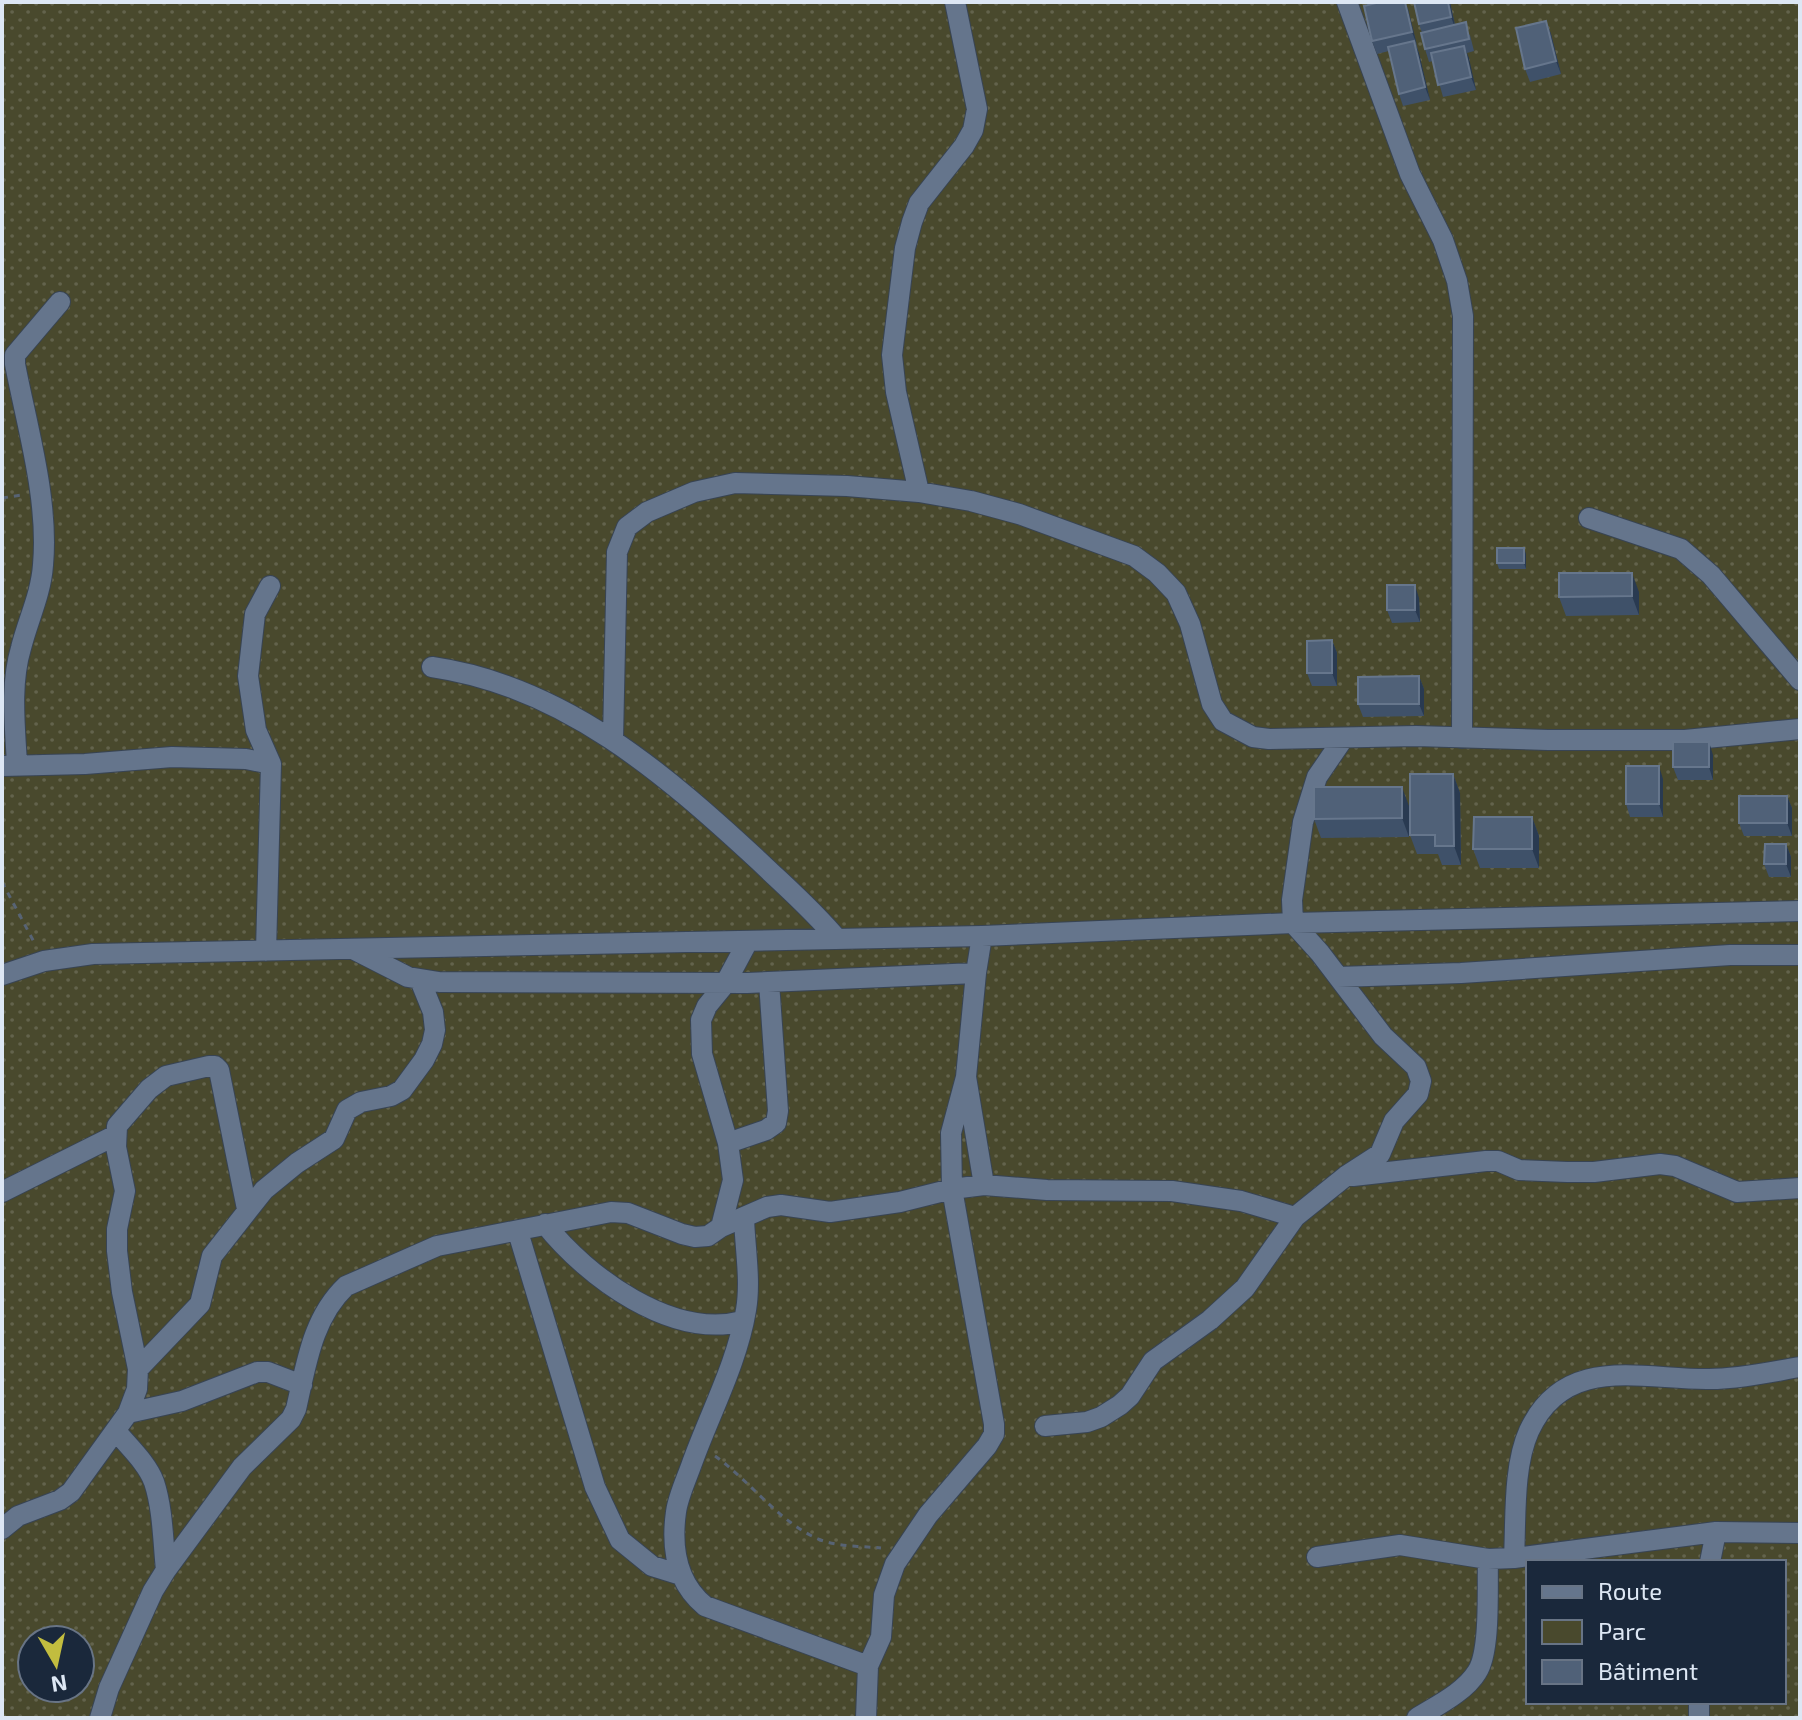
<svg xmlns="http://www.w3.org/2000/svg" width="1802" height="1720" font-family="'Exo 2',sans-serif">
	<defs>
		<pattern id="green-dots" width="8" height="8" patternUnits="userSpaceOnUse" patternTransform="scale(2)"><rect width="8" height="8" fill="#49492d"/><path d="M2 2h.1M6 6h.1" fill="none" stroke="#63634c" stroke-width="1.8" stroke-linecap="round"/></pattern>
	</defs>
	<rect width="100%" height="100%" fill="#1a283b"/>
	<!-- green -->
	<path fill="url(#green-dots)" fill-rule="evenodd" d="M2,2H1800V1718H2ZM1528,1562H1784V1702H1528ZM32,1640H80V1688H32Z"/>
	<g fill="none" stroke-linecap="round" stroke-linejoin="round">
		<defs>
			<path id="minor" d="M1347,2L1410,174L1443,240L1457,281L1463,316L1462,738
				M919,492L896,392L892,355L905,248L912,222L919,203L964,146L973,130L977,109L955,2
				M1589,518L1681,549L1711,575L1800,680
				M432,667C564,686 665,774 759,861C786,887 813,910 837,939
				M613,739L617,552L627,527L647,512L694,492L735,483L847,486L919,492L971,501L1019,514L1134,556L1157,573L1176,593L1190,624L1212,704L1223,721L1253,737L1269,739L1416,736L1548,740H1685L1800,729
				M17,764C15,726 10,685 21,648C28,620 41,594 43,565C49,500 27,427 15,364V355L60,302
				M2,766L85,764L172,757L246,759L271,764
				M982,936L976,973L966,1077L984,1185
				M355,950L408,977L439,982L747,983L976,973
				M266,951L271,764L256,730L248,676L255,614L270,586
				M2,975L44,961L93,954L982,936L1293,923L1800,911
				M1338,977L1461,973L1730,955H1800
				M728,1143L766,1130L776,1123L778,1111L769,982
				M1353,1176L1486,1161H1498L1519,1170L1567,1172H1594L1660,1164L1675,1166L1737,1192L1800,1188
				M2,1192L116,1135
				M744,1218C745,1248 751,1281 746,1310C737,1364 709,1415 691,1466C686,1480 678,1497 676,1512C671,1548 677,1583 705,1606L868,1666
				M545,1224C587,1277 672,1340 743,1321
				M721,1227L733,1180L728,1143L702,1054L701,1020L707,1006L725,984L748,941
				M518,1232L595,1487L620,1540L652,1566L681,1575
				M138,1369L200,1304L212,1256L264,1190L297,1163L334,1139L347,1110L361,1102L391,1096L402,1090L424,1060L432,1044L435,1030L433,1012L420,980
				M128,1413L182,1401L257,1372H268L302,1385
				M1045,1426L1087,1422L1101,1417L1120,1405L1130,1396L1153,1361L1210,1320L1245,1288L1295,1217L1346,1176L1380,1154L1394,1121L1418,1094L1421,1081L1416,1067L1383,1036L1320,953L1293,923L1292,900L1303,822L1317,777L1343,739
				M116,1431C129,1447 147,1463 154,1482C163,1509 163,1542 166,1570
				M2,1529L18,1516L60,1500L71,1492L128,1413L137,1389L138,1369L122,1292L117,1251V1229L125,1191L116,1147L117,1126L149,1089L166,1076L209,1066H215L219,1070L247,1209
				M1317,1557L1400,1545L1488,1559L1514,1558L1716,1532L1800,1533
				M1514,1558C1516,1520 1513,1466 1529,1431C1565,1353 1642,1380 1709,1379C1739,1379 1770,1372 1800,1367
				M1710,1562L1716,1532
				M1699,1702V1718
				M100,1718L109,1688L153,1591L166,1570L242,1467L291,1419L296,1409C306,1366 312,1318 346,1286L437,1246L611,1212L628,1213L682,1234L695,1237L708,1236L721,1227L767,1207L781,1205L830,1212L900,1202L952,1189L984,1185L1047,1190L1172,1191L1241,1201L1295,1217
				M866,1718L868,1666L881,1637L884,1595L895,1564L928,1515L987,1446L994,1434V1424L952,1189L951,1133L966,1077
				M1417,1718C1436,1706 1465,1692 1477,1672C1491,1651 1487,1586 1488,1559"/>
		</defs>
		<!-- minor casing -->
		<use href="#minor" stroke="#384454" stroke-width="22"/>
		<!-- path -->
		<path stroke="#576374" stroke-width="3" stroke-dasharray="6 6" stroke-linecap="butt" d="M2,498L22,495
			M2,882L34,942
			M715,1456C750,1481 778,1521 818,1539C838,1547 860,1546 881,1548"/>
		<!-- minor -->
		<use href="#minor" stroke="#65758c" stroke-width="20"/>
	</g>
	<!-- wall -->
	<path fill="#3f5169" d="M1450,2L1455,25L1470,35L1474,51L1467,53L1476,90L1443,97L1433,61L1429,62L1425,49L1422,33L1419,24Z
		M1408,9L1430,100L1403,106L1399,94L1389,51L1377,54L1372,41Z
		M1546,21L1551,34L1561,74L1530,82L1525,69Z
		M1526,554V569H1499L1497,563Z
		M1639,592V615L1566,616L1559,597Z
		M1419,598L1420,622L1392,623L1387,610Z
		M1332,640L1337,653V686H1312L1307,673Z
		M1419,676L1424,689V716L1363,717L1358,704Z
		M1713,755V780H1678L1673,767Z
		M1453,774L1460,793L1461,865H1442L1438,854H1417L1410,835Z
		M1663,779V817H1630L1626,804Z
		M1787,796L1792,808V836H1744L1739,823Z
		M1409,806V837L1321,838L1314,819Z
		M1532,817L1539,836V868H1480L1473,849Z
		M1786,844L1791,857V877H1769L1764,864Z"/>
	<!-- shaded-wall -->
	<path fill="#293a51" d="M1405,2L1408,9L1417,45L1412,32Z
		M1448,2H1450L1456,30L1451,17Z
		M1546,21L1551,34L1561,74L1556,61Z
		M1414,41L1419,53L1430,100L1425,87Z
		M1464,46L1469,58L1476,90L1471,77Z
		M1524,548L1526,554V569L1524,563Z
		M1632,573L1639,592V615L1632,596Z
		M1415,585L1419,598L1420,622L1415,610Z
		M1332,640L1337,653V686L1332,673Z
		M1419,676L1424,689V716L1419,704Z
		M1709,742L1713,755V780L1709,767Z
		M1659,766L1663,779V817L1659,804Z
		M1453,774L1460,793L1461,865L1454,846Z
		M1402,787L1409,806V837L1402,818Z
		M1787,796L1792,808V836L1787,823Z
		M1532,817L1539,836V868L1532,849Z
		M1786,844L1791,857V877L1786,864Z"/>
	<!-- building -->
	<path fill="#506178" stroke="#66768c" stroke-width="2" d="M1380,2H1405L1412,32L1372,41L1364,6Z
		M1414,2H1448L1451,17L1419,24Z
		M1546,21L1556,61L1525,69L1516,28Z
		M1466,22L1469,39L1425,49L1421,33Z
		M1414,41L1425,87L1399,94L1388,47Z
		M1464,46L1471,77L1438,85L1431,53Z
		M1497,548H1524V563H1497Z
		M1559,573H1632V596L1559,597Z
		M1387,585H1415V610H1387Z
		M1332,640V673H1307V641Z
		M1419,676V704H1358V677Z
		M1673,742H1709V767H1673Z
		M1626,766H1659V804H1626Z
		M1410,774H1453L1454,846H1435V835H1410Z
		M1314,787H1402V818L1314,819Z
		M1739,796H1787V823H1739Z
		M1474,817H1532V849H1473Z
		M1765,844H1786V864H1764Z"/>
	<!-- border -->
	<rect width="1802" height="1720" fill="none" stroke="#dde7f4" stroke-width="8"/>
	<!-- legend -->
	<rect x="1526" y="1560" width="260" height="144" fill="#1a283b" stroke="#687485" stroke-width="2"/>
	<rect x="1542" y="1586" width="40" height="12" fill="#65758c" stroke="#687485" stroke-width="2"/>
	<text x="1598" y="1600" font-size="24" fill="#dde7f4">Route</text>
	<rect x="1542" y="1620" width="40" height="24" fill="#49492d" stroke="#687485" stroke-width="2"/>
	<text x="1598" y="1640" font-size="24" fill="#dde7f4">Parc</text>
	<rect x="1542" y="1660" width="40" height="24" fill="#506178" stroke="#687485" stroke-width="2"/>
	<text x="1598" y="1680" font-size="24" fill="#dde7f4">Bâtiment</text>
	<!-- north arrow -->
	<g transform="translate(56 1664) rotate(171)"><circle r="38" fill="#1a283b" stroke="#687485" stroke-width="2"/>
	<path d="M0-6L14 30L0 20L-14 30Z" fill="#c2bd3f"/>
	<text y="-12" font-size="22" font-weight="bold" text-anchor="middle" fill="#dde7f4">N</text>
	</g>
</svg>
